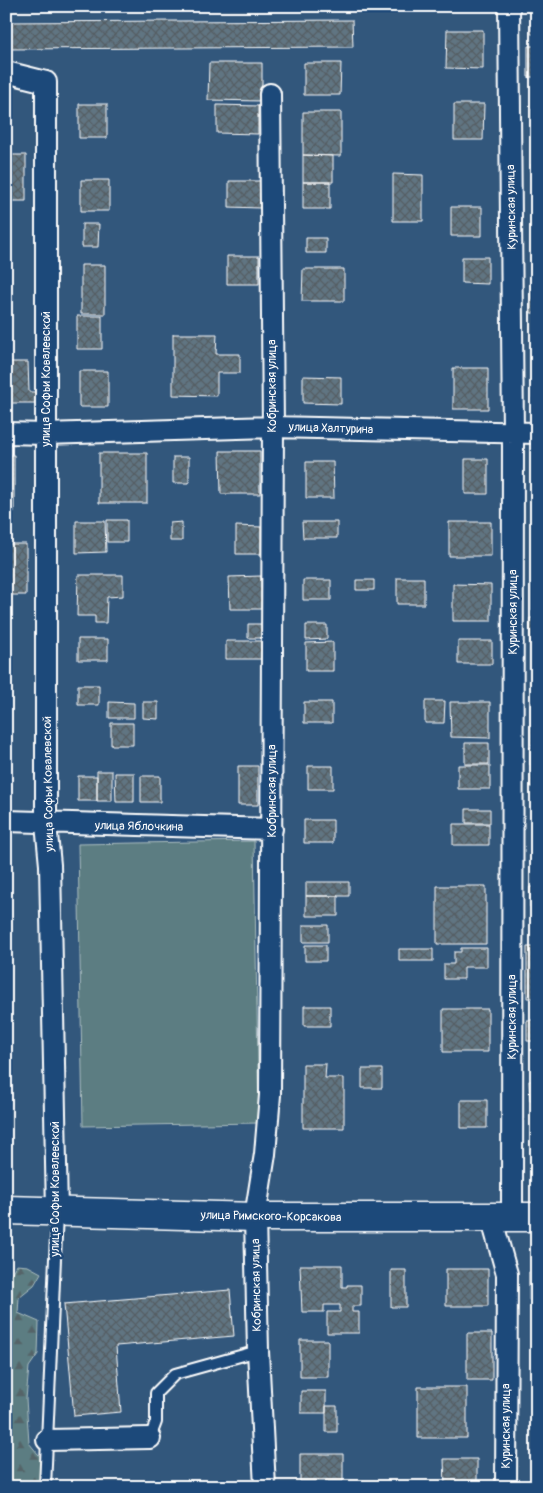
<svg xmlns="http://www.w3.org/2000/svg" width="543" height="1493" font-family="Pangolin,sans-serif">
	<defs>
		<pattern id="forest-firs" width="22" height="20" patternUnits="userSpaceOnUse" patternTransform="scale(1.25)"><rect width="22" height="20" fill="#5b7d82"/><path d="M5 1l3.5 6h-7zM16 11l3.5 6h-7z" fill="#546467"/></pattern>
		<pattern id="building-cross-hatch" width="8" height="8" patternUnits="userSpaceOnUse" patternTransform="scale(1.25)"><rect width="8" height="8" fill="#607482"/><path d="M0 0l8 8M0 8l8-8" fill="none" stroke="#555e64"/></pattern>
	</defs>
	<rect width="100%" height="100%" fill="#32577c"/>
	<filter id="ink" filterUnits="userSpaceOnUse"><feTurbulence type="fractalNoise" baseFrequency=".02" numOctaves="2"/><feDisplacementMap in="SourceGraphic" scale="10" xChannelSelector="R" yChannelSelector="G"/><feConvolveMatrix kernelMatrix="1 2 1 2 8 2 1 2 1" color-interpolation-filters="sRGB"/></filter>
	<g filter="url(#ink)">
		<!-- grass -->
		<path fill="#5b7d82" stroke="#adbec0" d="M254,841L259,1123L83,1126L78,844Z"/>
		<!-- forest -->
		<path fill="url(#forest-firs)" stroke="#adbec0" d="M16,1265L28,1266L41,1273L34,1285L19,1297L18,1313L39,1322L38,1354L29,1367L26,1399L29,1443L43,1460L42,1480L35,1487H6V1283Z"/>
		<!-- building -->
		<path fill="url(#building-cross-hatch)" stroke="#fff" d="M532,15H537V34H531Z
			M352,20L353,47L6,49V22Z
			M447,30H483V69L446,68Z
			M528,46H537V77H528Z
			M209,63H262V101L208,100Z
			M304,63H341L340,95H304Z
			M79,104H107V138H79Z
			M454,104H484L483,140H454Z
			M217,105L258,106V134L217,133Z
			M532,109H537V136H532Z
			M303,112H341V156L303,155Z
			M6,155H26V201H6Z
			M303,155L333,156V182H303Z
			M531,164H537V181H531Z
			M393,174L423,175V221H393Z
			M81,180H109V211H81Z
			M229,181H260V208L229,207Z
			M303,182H330V209H303Z
			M531,185H537V205H531Z
			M451,207H482V236H451Z
			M82,224H99L98,247H82Z
			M306,238H326V253H306Z
			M227,256H259V284H227Z
			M462,257H488V284L462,283Z
			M81,265H105V314H81Z
			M303,269H344V301H302Z
			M531,274H537V313H531Z
			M77,316H102V349H77Z
			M173,334H217L216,354H240V373H217V396L173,395Z
			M533,351H537V398H533Z
			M6,355H9L10,398H6Z
			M10,362H28L29,392H39V403H10Z
			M453,368H488V409H453Z
			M79,371H108V407H79Z
			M303,376L341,377V404L303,403Z
			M220,451H260V494H221Z
			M99,453H147V503H99Z
			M6,455H14V512H6Z
			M173,457H189V483H173Z
			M465,459H488V494H465Z
			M306,462H333L334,498H306Z
			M107,520H127V542H107Z
			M76,521H105L106,552L76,553Z
			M182,522V541H170V523Z
			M302,522H337V538H303Z
			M449,522H491V556H449Z
			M534,522H537V553H534Z
			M236,526L261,527V554H236Z
			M6,544H26V595H6Z
			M78,575H123V596L107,597L106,623H95V616H77Z
			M261,576V609H230L229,577Z
			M397,578H424V604H397Z
			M303,580H331V600H303Z
			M356,580H374V590H356Z
			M532,583H537V611H532Z
			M453,584L491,585V621H453Z
			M530,618H537V641H530Z
			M248,624H269V638H248Z
			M306,625H327V639L306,640Z
			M6,630H11V669H6Z
			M78,639H108V660H78Z
			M226,641H261V659H226Z
			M458,641H492V664H458Z
			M530,641H537V686H530Z
			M333,642V671H306V643Z
			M78,685H99V705H78Z
			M425,701H445L444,723H425Z
			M109,702L134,703V718H109Z
			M143,702H158V719L143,718Z
			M304,702H332V723H304Z
			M450,702H490V738L451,737Z
			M531,703H537V745H531Z
			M111,723H133V745H111Z
			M465,743H489V764H465Z
			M530,747H537V765H530Z
			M458,765H490V789H458Z
			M238,766H258V805H238Z
			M308,766H333V789H308Z
			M531,766H537V787H531Z
			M97,771H112V801H97Z
			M115,773H134V802H116Z
			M78,776H97V801H78Z
			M141,776H160V802H141Z
			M531,808H537V822H531Z
			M466,809H490V823H466Z
			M304,820H333V843H304Z
			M453,824H489V845H453Z
			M531,825H537V848H531Z
			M306,882H349V896H306Z
			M437,886H486V944H437Z
			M530,887H537V907H530Z
			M306,896H338V916H306Z
			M303,925H328V942H303Z
			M305,945H326V961H305Z
			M527,947H537V998H527Z
			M461,948H487V967H464V979H444V964H454V952H461Z
			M399,949H433V961H399Z
			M304,1006H330V1026H304Z
			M443,1009H488V1052H443Z
			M527,1020H537V1041H527Z
			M303,1064H326L325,1078H344V1128H303Z
			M362,1069H382V1088H362Z
			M529,1081H537V1100H530Z
			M461,1100H487V1128H461Z
			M300,1265H342V1287H347V1285H361V1306H352V1312H359V1333H327V1312H340V1305H324V1312H302Z
			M446,1269H488V1306H446Z
			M391,1270H406V1307H391Z
			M529,1272H537V1300H529Z
			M230,1290L234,1336L116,1346L121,1412L74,1416L64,1304Z
			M467,1333H492V1380H467Z
			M300,1340H328V1377H300Z
			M418,1387H467V1438H418Z
			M301,1391H326V1413H301Z
			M326,1406H337V1432H326Z
			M300,1454H343V1481H300Z
			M444,1459H477V1487H445Z"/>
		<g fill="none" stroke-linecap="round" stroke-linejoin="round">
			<defs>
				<path id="lane" d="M150,1438L156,1422V1393L175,1374L258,1351
					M45,1487L57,1213"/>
				<path id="street" d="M509,6L513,433L512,1217
					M6,72L46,82V824L50,865L57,1212
					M6,433L45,434L273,427L537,433
					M6,821L272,829
					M495,1217V1231L507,1274L506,1487
					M47,1440L150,1438
					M265,1487L258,1351L255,1217L265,1154L270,1095L273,427L270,94"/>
				<path id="secondary" d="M6,1210L255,1217H537"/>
			</defs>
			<!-- lane casing -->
			<use href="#lane" stroke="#fff" stroke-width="14"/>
			<!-- street casing -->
			<use href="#street" stroke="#fff" stroke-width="24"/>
			<!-- secondary casing -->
			<use href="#secondary" stroke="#fff" stroke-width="31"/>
			<!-- lane -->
			<use href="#lane" stroke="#1f4a7a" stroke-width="10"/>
			<!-- street -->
			<use href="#street" stroke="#1f4a7a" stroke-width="20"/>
			<!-- secondary -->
			<use href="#secondary" stroke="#1f4a7a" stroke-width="28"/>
		</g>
	</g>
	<g text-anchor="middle" stroke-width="5" stroke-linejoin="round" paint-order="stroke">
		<!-- street labels -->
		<g font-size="12" fill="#fff" stroke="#1f4a7a">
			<text transform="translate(511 207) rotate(-91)" y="4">Куринская улица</text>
			<text transform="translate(46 379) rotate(-90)" y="4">улица Софьи Ковалевской</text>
			<text transform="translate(272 386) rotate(-90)" y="4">Кобринская улица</text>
			<text transform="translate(331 428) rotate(2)" y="4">улица Халтурина</text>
			<text transform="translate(513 612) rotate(-90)" y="4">Куринская улица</text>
			<text transform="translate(48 784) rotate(-91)" y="4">улица Софьи Ковалевской</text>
			<text transform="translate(272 791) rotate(-90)" y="4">Кобринская улица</text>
			<text transform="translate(139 826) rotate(1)" y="4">улица Яблочкина</text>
			<text transform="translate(512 1017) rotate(-90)" y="4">Куринская улица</text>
			<text transform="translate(55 1189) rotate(-90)" y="4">улица Софьи Ковалевской</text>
			<text transform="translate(271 1216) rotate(1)" y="4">улица Римского-Корсакова</text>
			<text transform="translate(256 1285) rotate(-91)" y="4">Кобринская улица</text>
			<text transform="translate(506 1426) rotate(-90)" y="4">Куринская улица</text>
		</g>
	</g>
	<!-- margin -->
	<rect width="543" height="1493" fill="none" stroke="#1f4a7a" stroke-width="25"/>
	<rect x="12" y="12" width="518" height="1468" fill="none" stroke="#fff" stroke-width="2" filter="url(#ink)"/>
</svg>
